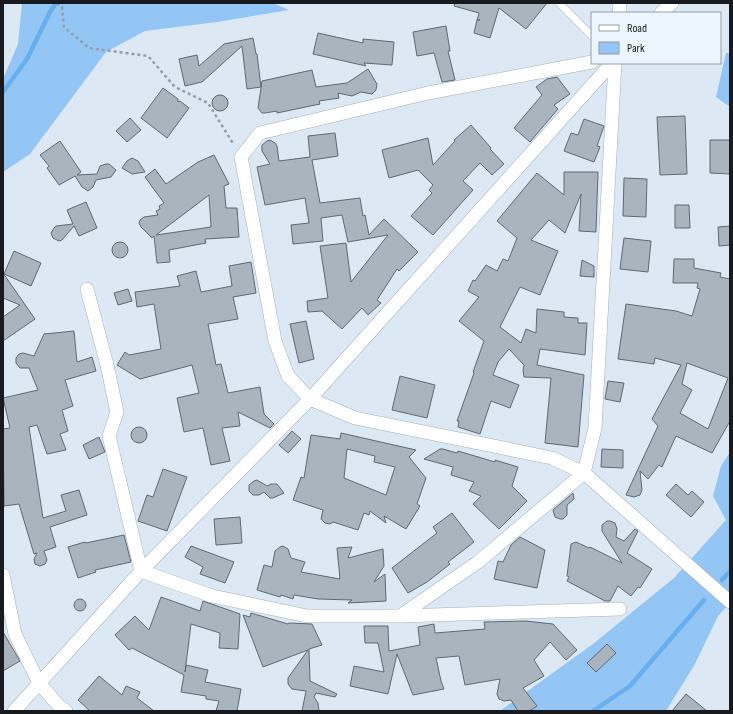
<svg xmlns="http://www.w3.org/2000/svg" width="733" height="714" font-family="'Sofia Sans Condensed',sans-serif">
	<rect width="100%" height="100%" fill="#dce8f3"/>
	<!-- green -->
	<path fill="#93c5f5" d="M22,3H273L289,10L217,22L145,31L106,52L30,154L3,172V79L18,44Z
		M726,53H730V107L716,97Z
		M730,452V603L718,616L695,664L666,711H500L593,644L674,578L726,520L713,496L721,466Z"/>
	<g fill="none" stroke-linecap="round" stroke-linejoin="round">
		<!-- stream -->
		<path stroke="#67aff1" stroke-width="4.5" d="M3,92L27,59L50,12L56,3
			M722,580L730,571
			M593,711L630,686L704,600"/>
	</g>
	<!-- building -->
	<path fill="#a9b4be" stroke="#5f6972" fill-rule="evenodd" d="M455,3H547L526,29L499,8L490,38L474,33L477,20H480H477L479,13L454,6Z
		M446,26L450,51H448L455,80L442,82L434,53L417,56L413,32Z
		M318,33L363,43V39L394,42L392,65L364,63L366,66L313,54Z
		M253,38L256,54H257L261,87L247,89L242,46L202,82L185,86L179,59L197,55L199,66L224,44Z
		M368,69L377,84L376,90L372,94L361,92L352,96L338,93L339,98L319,101L320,104L277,113V111L265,113H262L258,108L262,81L312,70L316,87L347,83Z
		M557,77L570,94L554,105L558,109L530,142L514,128L542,95L536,87L547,79Z
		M163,88L178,99V102L180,101L189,108L167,138L141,118Z
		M212 103a8 8 0 1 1 16 0a8 8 0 1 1-16 0Z
		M685,116L687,174L660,175L657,117Z
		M130,118L141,130L127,142L116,131Z
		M584,119L604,126L597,146L600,147L594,162L564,151L571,133L578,135Z
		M471,125L491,148L490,149L504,164L492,175L480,163L463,181L473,190L433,235L411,216L432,193L429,190L433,185L418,170L389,178L382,150L428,138L433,165L455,141L454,140Z
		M335,133L338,156L312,160L320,203L360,198L363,216L365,215L369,235L384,219L418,252L399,271L397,269L377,300L381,303L368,315L362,308L342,329L322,311L308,312L307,301L328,298L320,246L346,243L351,282L388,235L348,242L342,215L321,218L323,241L293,244L291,225L309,223L305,198L265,205L257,167L270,164L262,151V145L267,141L270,140L275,143L277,146L279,161L310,157L308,136Z
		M710,140H730V174L710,173Z
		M60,141L81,172L77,175L97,174L100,166L106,164H109L116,170L111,177L96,180L93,187L88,191L82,187L75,176L59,185L47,168L49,166L40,155Z
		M214,155L229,184L224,186L226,208H237L239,237L205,239L206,243L169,250L170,262L157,263L154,236L152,238L141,227L139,223L140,220L144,217L158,215L156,211L160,209L159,206L164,203L145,177L155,169L166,184L198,162ZM209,195L211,227L156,235Z
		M132,158L138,161L145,172L132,174L122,168L127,161Z
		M564,172H598L596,232L579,231L581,194L565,233L549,220L531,240L558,251L540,295L520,287L500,327L521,343L526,329L536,333L537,309L564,312V317L578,318V323H587L585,355L540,349L537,365L584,375L578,447L545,443L551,378L524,377L523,370L524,365L509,349L498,362L493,375L519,385L510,408L491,401L480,434L458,427L459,421H457L474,373L473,372L484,341L459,321L479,297L468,291L473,280L475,281L486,265L497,271L503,259L508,261L517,238L497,221L537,173L564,195Z
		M624,178L647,179L646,217L623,216Z
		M86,202L97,228L79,236L74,226L62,240L59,241L53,238L51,233L54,228L56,226L73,224L67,210Z
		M675,205H689L690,228H675Z
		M730,226V245L719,246L718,227Z
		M624,238L651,241L648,272L620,269Z
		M112 250a8 8 0 1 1 16 0a8 8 0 1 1-16 0Z
		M14,251L41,263L31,286L4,274Z
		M674,259H694V268L721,273L720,277L730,279V421L712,453L676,436L662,467L659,465L648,479L640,471L642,490L640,495L634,497L626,495L658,426L652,419L681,365L655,358L654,364L618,359L626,304L676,311L692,316L700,289L697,288L698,283H673ZM687,363L728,378L708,429L680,413L692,390L682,384Z
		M582,260L594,266V277L580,276Z
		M251,262L256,293L233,297L238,319L208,324L216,365L221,364L228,393L260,387L264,414L274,424L270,428L238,412L240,426L222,428L230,461L211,465L203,428L184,432L177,398L199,393L192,365L140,379L117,365L125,352L129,355L161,349L154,304L137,307L135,292L180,286L177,276L196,271L201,292L232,286L229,266Z
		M3,273L35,319L3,341V317L20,305L3,298Z
		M128,289L132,301L118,305L114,293Z
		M306,321L314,359L299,363L290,324Z
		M74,331L77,362L92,357L96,371L65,380L73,406L62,410L68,431L60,434L66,450L47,454L37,425L29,427L43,518L66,511L61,495L79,490L87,515L50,527L56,547L44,551L47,560L45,564L40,566L35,564L34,559L37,553L34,554L19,504L4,506L3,429L10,428L3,398L38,390L29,368H20L16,363V358L19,354L23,353L34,356L44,334Z
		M400,376L435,385L427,418L392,410Z
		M608,381L624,383L620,402L605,399Z
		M131 435a8 8 0 1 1 16 0a8 8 0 1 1-16 0Z
		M292,431L301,439L288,453L279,445Z
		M341,433L416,450L409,457L426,478L417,504L420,506L406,529L384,516L386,523L370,511L369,515L364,513L358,530L333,522L330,524L325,523L321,519L323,510L293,500L301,477L304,478L311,435L340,439ZM347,449L375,456L374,462L395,467L386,495L344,478Z
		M99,437L105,452L89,459L83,445Z
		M440,449H443L457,453L458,451L495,462V460L518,467L512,486L527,501L499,529L473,504L481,496L469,491L474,482L451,475L453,467L424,459Z
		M602,449L623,450V468L601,467Z
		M163,469L187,477L167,531L138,521L147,495L153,497Z
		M257,480L267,486L271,484H277L284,493L273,498H270L264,492L259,495H253L249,491V485L254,481Z
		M676,484L688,495L692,491L704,502L691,517L666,495Z
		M573,493L574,499L567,505V515L563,519H560L555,517L553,510Z
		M452,513L474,542L448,562L450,564L427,582L408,593L392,568L437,533L433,527Z
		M240,517L242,543L216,545L214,519Z
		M607,521H610L615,523L617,529L616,537L624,541L635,529L638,531L627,553L652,569L640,588L638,587L631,596L618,586L610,601H605L567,581L569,577L567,576L571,544L576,542L589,548L590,547L622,563L602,531V525Z
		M124,535L131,562L95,570L96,572L78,578L68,547L85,542L86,543Z
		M520,537L545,550L537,588L494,579L498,561L503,562L511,545Z
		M191,546L234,562L225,583L200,574L203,567L185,557Z
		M283,546L288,549L291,558L305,562L301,572L340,579L337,548L352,547L348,558L383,549L384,566L374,582L385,574L386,601L348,603L352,600L318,599L294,595L293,599L281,595L280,597L257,590L264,565L272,567L275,551L280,547Z
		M161,597L200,611L203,601L240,614L238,649L219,648L220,633L191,624L185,672L186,665L208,670L205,682L241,689L237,711H216L219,701L206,699V696L181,692L184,675L132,648L129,650L115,635L135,616L149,630Z
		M74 605a6 6 0 1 1 12 0a6 6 0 1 1-12 0Z
		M251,613L288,624L289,623L312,624L322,645L309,649L310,681L337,694L335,697L316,693L314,697L318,703L319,711H302L306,691L292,689L288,684V678L308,650L263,667L243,615L250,617Z
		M526,621L553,624L577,650L566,660L550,642L534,660L544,676L523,688L537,706L529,711H518L511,700L504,701L499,699L497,694L500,679L465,685L459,656L436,658L441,681L444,689L413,695L397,654L388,694L350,686L354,666L384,672L378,643H365L364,626H388L389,651L420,645L418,627L434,624L435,633L485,629L484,622Z
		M3,632L20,661L3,671Z
		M607,644L616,653L596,672L587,663Z
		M99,676L122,695L126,686L140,692L137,698L154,711H90L78,700Z
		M686,694L707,711H672Z"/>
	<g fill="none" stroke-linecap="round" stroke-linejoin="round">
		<defs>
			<path id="service" d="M559,3L592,36"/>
			<path id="minor" d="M619,13L620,3
				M661,13L672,3
				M592,62L428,93L260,133L241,157L275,341L288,376L310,399L355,418L552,458L584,473L730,602
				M87,289L107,365L117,412L109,436L141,571L212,596L307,616H400L478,562L584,473L595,428L615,63
				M3,575L15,634L39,683L58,705L66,711
				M400,616L620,609
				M14,711L141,571L310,399L612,63"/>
		</defs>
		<!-- service casing -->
		<use href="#service" stroke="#a5b0bb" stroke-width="8"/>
		<!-- minor casing -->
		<use href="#minor" stroke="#a5b0bb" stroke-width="14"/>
		<!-- path -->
		<path stroke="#959ea7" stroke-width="2.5" stroke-dasharray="3 3" stroke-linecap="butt" d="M57,3L62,7L64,27L89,48L148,56L175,87L208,103L234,145"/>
		<!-- service -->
		<use href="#service" stroke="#fff" stroke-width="7"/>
		<!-- minor -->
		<use href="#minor" stroke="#fff" stroke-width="13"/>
	</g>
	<!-- border -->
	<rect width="733" height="714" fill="none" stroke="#171b1f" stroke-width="8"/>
	<!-- legend -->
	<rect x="591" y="12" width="130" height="52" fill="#ecf5fe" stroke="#979ea5"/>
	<rect x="599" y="25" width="20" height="6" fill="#ffffff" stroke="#979ea5"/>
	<text x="627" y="32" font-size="12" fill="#171b1f">Road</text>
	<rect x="599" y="42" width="20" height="12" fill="#93c5f5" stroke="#979ea5"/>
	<text x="627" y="52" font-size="12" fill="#171b1f">Park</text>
</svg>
